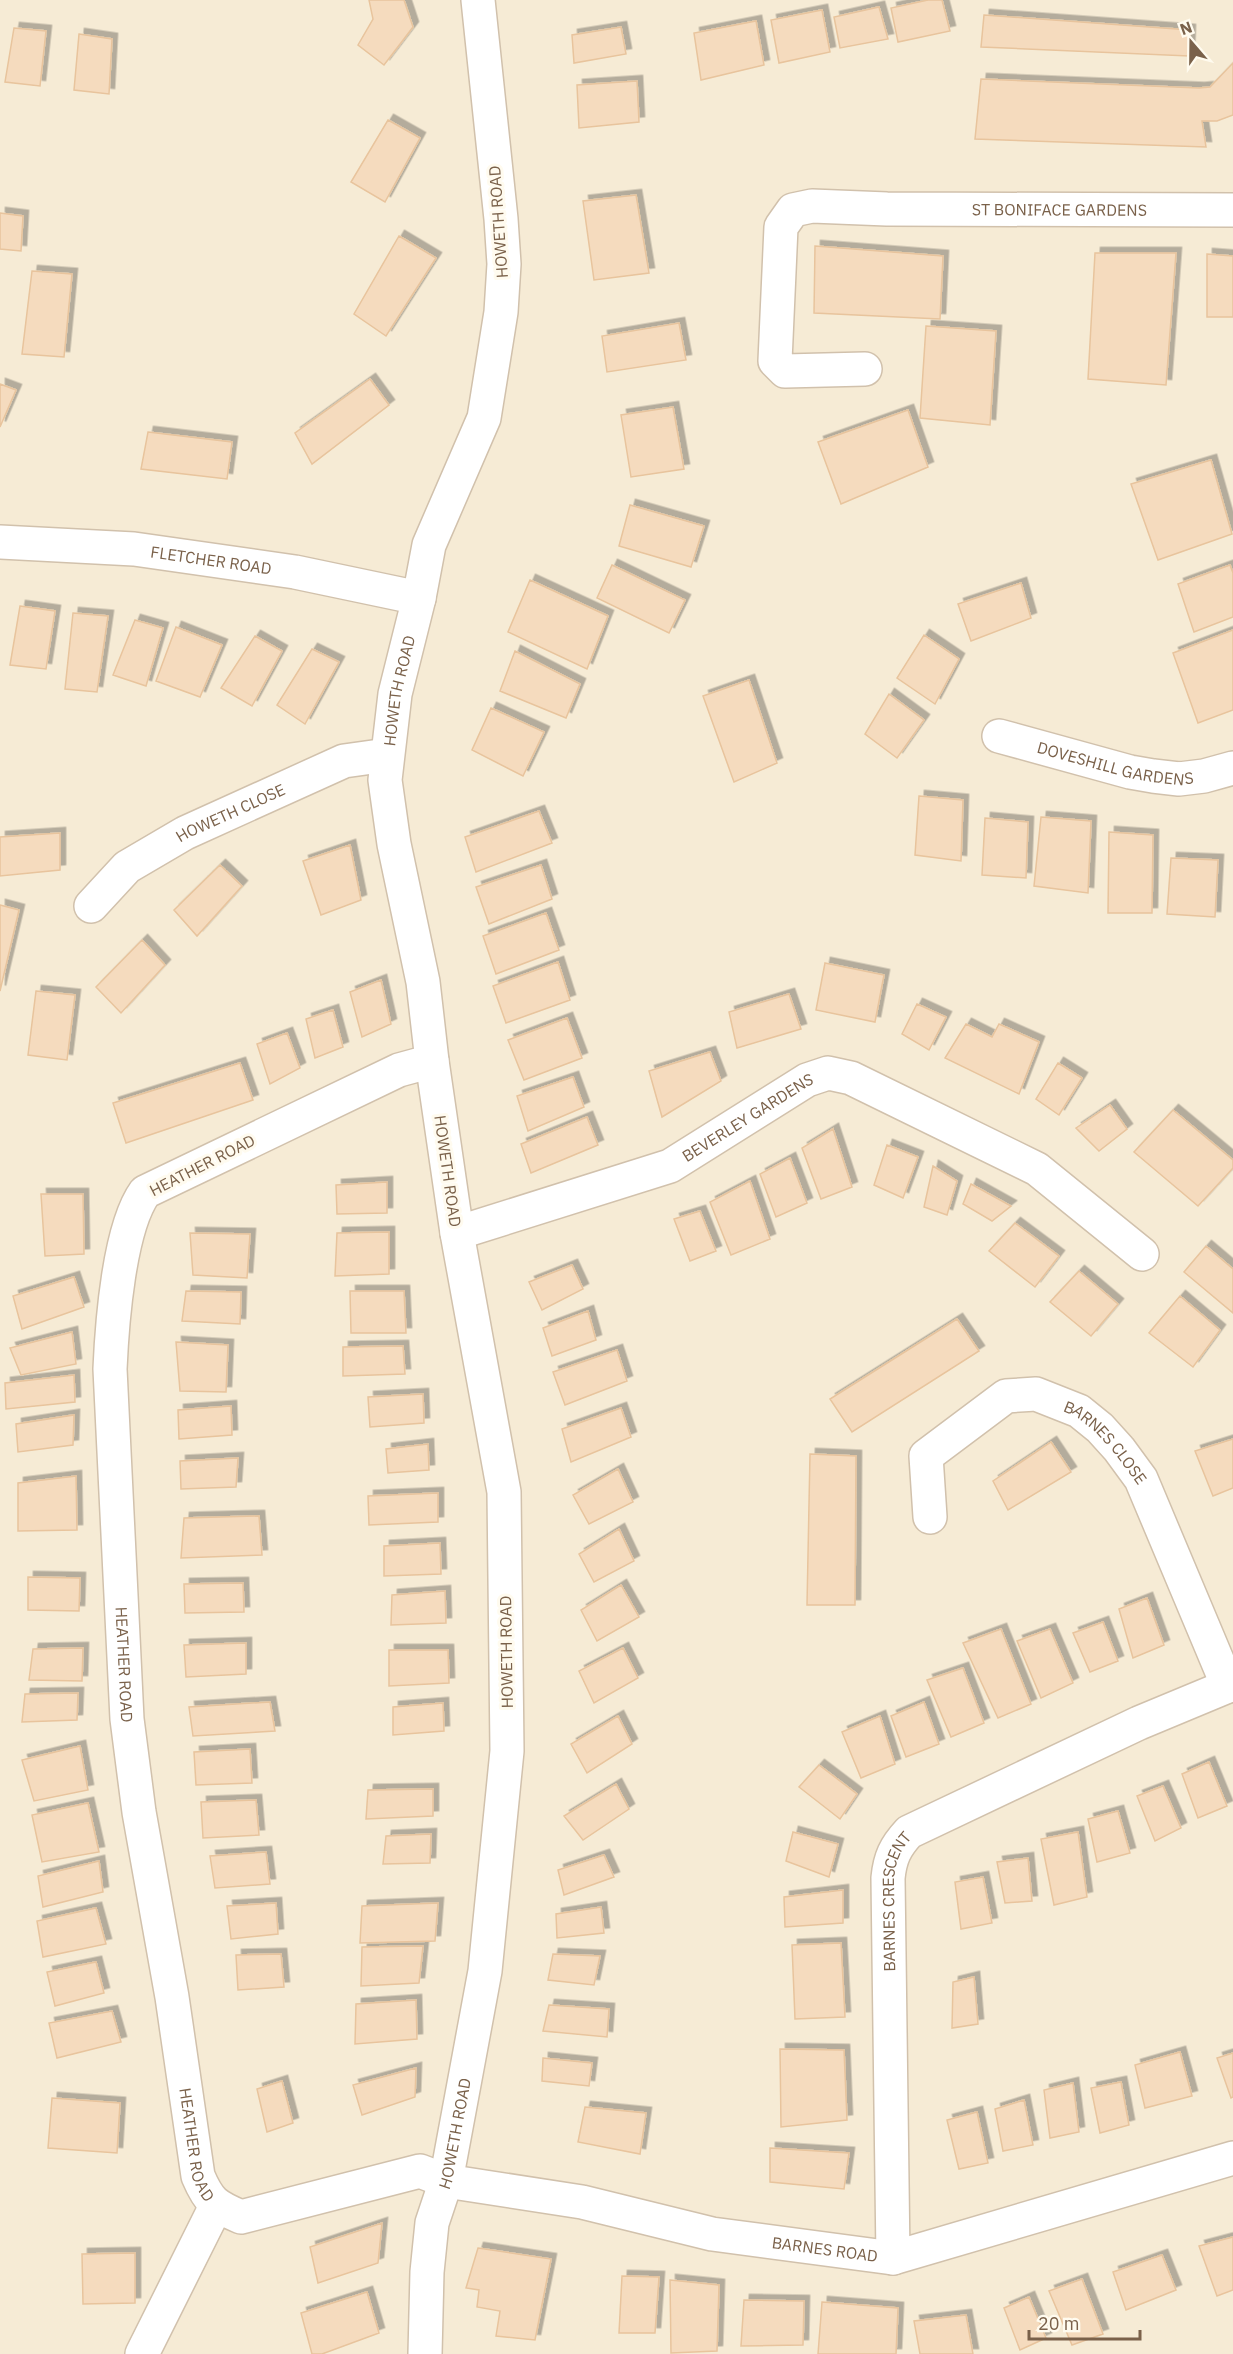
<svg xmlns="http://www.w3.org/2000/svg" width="1233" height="2354" font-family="'IBM Plex Sans',sans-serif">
	<defs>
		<filter id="shadow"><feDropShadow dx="5.5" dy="-5.5" stdDeviation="0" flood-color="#0004"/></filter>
	</defs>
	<rect width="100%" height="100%" fill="#fef8e8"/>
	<!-- residential -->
	<path fill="#f6ebd5" d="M0,0H1233V2354H0Z"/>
	<!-- building -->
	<path fill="#f5dbbe" stroke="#e8c49d" stroke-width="1.5" filter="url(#shadow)" d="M369,0H404L413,27L384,65L358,45L373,19Z
		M928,0H942L950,31L898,42L891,8Z
		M879,7L888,39L840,48L834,17Z
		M822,10L830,52L779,63L771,20Z
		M984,15L1190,30L1189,56L981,47Z
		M756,21L764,65L701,80L694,33Z
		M621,27L626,54L574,63L572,35Z
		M14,28L46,31L40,86L5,82Z
		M79,34L112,39L109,94L74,90Z
		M1233,63V115L1217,121H1202L1206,147L975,139L981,79L1199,88L1210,87Z
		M637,81L639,122L579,128L577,85Z
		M388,120L420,138L385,202L351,182Z
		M636,195L649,273L594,280L583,201Z
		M0,213L23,216L21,251L0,249Z
		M399,236L436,258L386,336L354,314Z
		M815,246L943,256L940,319L814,313Z
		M1095,253H1176L1166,385L1088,379Z
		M1207,254L1233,256V317H1207Z
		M32,271L72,274L64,357L22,354Z
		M679,323L686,360L607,372L602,336Z
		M926,326L996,331L990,425L920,418Z
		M370,379L389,405L312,464L295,433Z
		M0,384L16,390L0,427Z
		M673,407L684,469L631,477L621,415Z
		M908,410L928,467L841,504L818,442Z
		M148,432L232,442L227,479L141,469Z
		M1211,460L1232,534L1158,560L1131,484Z
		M630,505L704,526L691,567L619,546Z
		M612,565L685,600L669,633L597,598Z
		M1230,565L1233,573V617L1194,632L1178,584Z
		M530,580L608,616L587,669L508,632Z
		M1021,583L1031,618L971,641L958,604Z
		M20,606L55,611L46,669L10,665Z
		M73,613L108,616L97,692L65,689Z
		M135,620L163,628L146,686L113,675Z
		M176,627L222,645L200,697L156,681Z
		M1233,630V710L1198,723L1173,653Z
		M924,635L959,659L935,704L897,678Z
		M255,636L282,651L252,706L221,688Z
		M312,649L339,662L305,724L277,705Z
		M515,651L580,684L566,718L500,691Z
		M749,680L777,763L734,782L703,696Z
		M889,694L924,720L897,758L865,734Z
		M491,708L544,732L523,776L472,750Z
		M919,796L963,800L961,861L915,855Z
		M539,811L552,843L476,872L465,837Z
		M1041,817L1091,821L1088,893L1034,886Z
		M985,818L1028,822L1026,878L982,875Z
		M1109,832L1153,835L1152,913H1108Z
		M60,833V870L0,876V837Z
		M350,845L361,900L321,915L303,861Z
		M1171,858L1218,860L1215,917L1167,914Z
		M220,865L242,886L197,936L174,910Z
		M541,865L552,899L489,924L476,887Z
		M0,905L19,910L0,991Z
		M546,913L559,950L496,974L483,936Z
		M142,940L165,965L121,1013L96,987Z
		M558,962L570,1000L506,1023L493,986Z
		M825,963L884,975L875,1022L816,1010Z
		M381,980L391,1024L362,1037L350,992Z
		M36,991L75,995L67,1060L28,1055Z
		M789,994L801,1029L737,1048L729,1012Z
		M917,1004L946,1017L929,1050L902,1034Z
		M333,1010L343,1047L315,1058L306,1019Z
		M567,1018L582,1058L524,1080L508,1040Z
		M966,1024L992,1037L999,1024L1039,1042L1019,1094L945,1058Z
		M287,1033L300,1068L270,1084L257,1044Z
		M710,1052L721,1081L662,1117L649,1071Z
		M240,1063L253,1100L126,1143L113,1103Z
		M1058,1063L1082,1078L1059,1115L1036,1099Z
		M573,1077L584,1107L528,1131L517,1096Z
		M1110,1105L1127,1129L1099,1151L1076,1128Z
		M1173,1110L1233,1160V1168L1198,1206L1134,1152Z
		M587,1117L598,1145L531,1173L521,1144Z
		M833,1129L852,1187L821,1199L802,1148Z
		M887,1145L918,1157L903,1198L874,1185Z
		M790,1158L807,1203L776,1217L760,1174Z
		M933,1166L957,1181L947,1215L924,1207Z
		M750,1181L770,1239L731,1255L710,1202Z
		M387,1182V1213L337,1214L336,1185Z
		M971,1184L1011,1206L992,1221L963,1204Z
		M41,1194H83L84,1254L45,1256Z
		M700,1211L716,1251L690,1261L674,1219Z
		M1015,1223L1059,1256L1035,1287L989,1251Z
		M389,1232V1274L335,1276L337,1233Z
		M190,1233L250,1234L247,1278L193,1275Z
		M1206,1246L1233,1269V1313L1184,1272Z
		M572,1265L583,1289L542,1310L529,1282Z
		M1079,1271L1118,1304L1091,1336L1050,1302Z
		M74,1277L84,1307L22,1329L13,1296Z
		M186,1291L241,1292L240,1324L182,1321Z
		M350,1291H404L406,1333H351Z
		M1180,1296L1220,1330L1193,1367L1149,1333Z
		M588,1311L596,1340L552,1356L543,1328Z
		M957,1319L979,1351L852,1432L830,1399Z
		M72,1332L76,1364L21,1375L10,1348Z
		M176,1342L228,1345L226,1392L180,1391Z
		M403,1346L405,1374L343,1376V1347Z
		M617,1350L627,1381L565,1405L553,1372Z
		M74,1375L75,1402L6,1409L5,1383Z
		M423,1394L424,1423L370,1427L368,1397Z
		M231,1406L232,1435L179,1439L178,1410Z
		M621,1408L631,1437L571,1462L562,1429Z
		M74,1415L73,1445L18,1452L16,1424Z
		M1233,1439V1488L1213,1496L1195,1451Z
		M1051,1442L1071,1472L1008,1510L993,1481Z
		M428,1444L429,1470L388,1473L386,1449Z
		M810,1454L856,1456L855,1605H807Z
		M238,1458L236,1487L181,1489L180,1461Z
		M618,1469L633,1502L589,1524L573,1495Z
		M76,1476L77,1530L18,1531V1483Z
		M438,1493V1522L369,1525L368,1496Z
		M259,1516L262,1555L181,1558L184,1518Z
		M619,1529L634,1561L594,1582L579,1554Z
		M440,1543L441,1574L384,1576V1546Z
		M28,1577L80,1578L79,1611L28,1610Z
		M243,1583L244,1612L185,1613L184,1584Z
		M621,1585L639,1617L597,1641L581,1610Z
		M445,1591L446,1623L391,1625L392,1595Z
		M1147,1598L1164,1645L1133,1658L1119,1609Z
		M1103,1622L1118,1661L1090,1672L1073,1633Z
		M1001,1629L1031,1704L998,1718L963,1643Z
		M1050,1629L1073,1683L1041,1698L1017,1641Z
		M246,1643V1674L186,1677L184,1645Z
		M83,1648L82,1681L29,1680L33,1649Z
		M623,1648L638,1678L594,1703L579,1671Z
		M389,1650H448L449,1683L389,1686Z
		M963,1668L984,1723L951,1737L927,1680Z
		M78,1693L77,1720L22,1722L25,1694Z
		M270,1702L275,1731L193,1736L189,1707Z
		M924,1702L939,1744L906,1757L891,1716Z
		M443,1703L444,1731L393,1735V1707Z
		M618,1716L632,1744L587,1773L571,1744Z
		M880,1716L895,1764L861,1778L842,1732Z
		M80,1746L88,1790L34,1801L22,1760Z
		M250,1749L252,1783L196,1785L194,1752Z
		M1209,1762L1227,1806L1198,1818L1182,1774Z
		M819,1765L857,1794L840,1819L799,1787Z
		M616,1784L629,1809L583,1840L564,1816Z
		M1163,1786L1181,1828L1155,1841L1137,1796Z
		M433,1789V1816L366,1819L368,1790Z
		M256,1800L259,1835L203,1838L201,1802Z
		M88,1803L99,1852L42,1862L32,1815Z
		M1118,1811L1130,1853L1097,1862L1088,1819Z
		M793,1832L838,1844L829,1877L786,1861Z
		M1078,1832L1087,1897L1054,1905L1041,1839Z
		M431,1834L430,1863L383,1864L386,1836Z
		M266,1852L270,1884L215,1888L210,1856Z
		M604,1855L614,1877L564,1895L558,1870Z
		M1028,1858L1032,1901L1005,1903L997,1862Z
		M99,1861L103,1892L43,1907L38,1876Z
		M983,1877L992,1923L961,1929L955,1882Z
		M843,1890V1923L785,1927L784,1897Z
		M276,1903L278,1934L231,1939L227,1906Z
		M438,1903L435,1941L360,1943L362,1906Z
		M601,1907L604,1933L557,1938L556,1914Z
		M96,1908L106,1944L43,1957L37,1921Z
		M841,1943L845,2017L795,2019L792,1945Z
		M423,1946L419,1983L361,1986L362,1947Z
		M281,1954L284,1987L238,1990L236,1955Z
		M553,1954L600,1956L594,1985L548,1980Z
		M96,1962L104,1993L55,2006L47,1972Z
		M974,1977L978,2024L952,2028L953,1982Z
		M416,2000L417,2039L355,2044L356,2004Z
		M549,2005L609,2009L607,2037L543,2031Z
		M112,2011L121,2042L57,2058L49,2023Z
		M780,2049L844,2050L847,2120L781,2127Z
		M1180,2052L1192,2096L1145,2108L1135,2065Z
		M1233,2053V2097L1231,2098L1217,2058Z
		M543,2058L592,2063L589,2086L542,2081Z
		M416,2068L415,2097L362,2115L353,2085Z
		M282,2081L293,2123L267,2132L257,2089Z
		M1121,2082L1129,2125L1100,2133L1091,2088Z
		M1073,2083L1079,2132L1050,2138L1044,2090Z
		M52,2098L120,2103L117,2153L48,2148Z
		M1024,2100L1033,2145L1003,2151L995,2109Z
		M585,2107L646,2113L640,2154L578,2142Z
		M977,2112L988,2163L959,2169L947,2120Z
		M770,2148L849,2153L844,2189L770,2182Z
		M382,2223L378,2263L318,2283L310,2247Z
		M1233,2237V2290L1217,2296L1199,2246Z
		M478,2248L551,2259L535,2340L496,2336L500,2311L477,2307L479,2290L466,2288Z
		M135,2253V2303L83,2304L82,2254Z
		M1162,2255L1176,2290L1126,2310L1113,2272Z
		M622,2276L659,2277L655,2333H619Z
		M1082,2279L1103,2334L1072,2345L1049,2291Z
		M670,2280L719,2285L717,2351L671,2353Z
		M367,2292L379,2333L322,2354H312L301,2313Z
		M1029,2297L1046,2338L1020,2350L1004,2308Z
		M744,2300L804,2301L803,2345L741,2346Z
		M822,2302L898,2308L896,2354H818Z
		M966,2315L973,2354H920L914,2321Z"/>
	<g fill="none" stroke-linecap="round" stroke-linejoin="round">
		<defs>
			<g id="minor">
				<path id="s1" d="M865,369L785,371L775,361L781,227L793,210L812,206L887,209L1233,210"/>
				<path id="s2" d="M0,542L134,549L295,572L419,598"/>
				<path id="s3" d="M999,736L1130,772L1153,776L1179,779L1204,776L1233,768"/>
				<path id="s4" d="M91,906L127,867L185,833L344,761L387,755"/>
				<path id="s5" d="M432,1061L399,1070L145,1192C119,1228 112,1323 110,1369L127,1719L139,1812L172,1997L198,2176C209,2202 215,2206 241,2217L420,2171L446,2181L582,2202L712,2234L893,2258L1233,2158"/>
				<path id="s6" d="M457,1233L670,1166L807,1080L828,1073L851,1078L1037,1169L1142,1254"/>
				<path id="s7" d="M930,1517L926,1456L1006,1396L1036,1394L1079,1411L1100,1428L1119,1449L1141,1479L1228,1686"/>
				<path id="s8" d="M893,2258L888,1878C890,1858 895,1847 909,1832L1139,1723L1233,1684"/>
				<path d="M142,2354L216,2206"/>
				<path id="s9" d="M425,2354L427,2272L432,2223L446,2181L485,1971L507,1751L504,1492L457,1233L432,1061L423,982L394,844L385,780L395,694L419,598L429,545L484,418L501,312L504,264L501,219L478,0"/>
			</g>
		</defs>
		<!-- minor casing -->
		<use href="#minor" stroke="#d1c1ac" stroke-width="36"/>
		<!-- minor -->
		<use href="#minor" stroke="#fff" stroke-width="33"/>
	</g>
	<g text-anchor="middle" stroke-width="6" stroke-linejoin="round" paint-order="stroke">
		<!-- street labels -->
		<g font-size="16" fill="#7a614a" stroke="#fffbef">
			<text dy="6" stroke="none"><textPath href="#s1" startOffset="516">ST BONIFACE GARDENS</textPath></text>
			<text transform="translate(498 222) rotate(-94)" y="6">HOWETH ROAD</text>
			<text dy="6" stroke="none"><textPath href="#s2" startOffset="212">FLETCHER ROAD</textPath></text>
			<text dy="6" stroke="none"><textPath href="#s9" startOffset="1682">HOWETH ROAD</textPath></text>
			<text dy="6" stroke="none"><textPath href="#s3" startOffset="120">DOVESHILL GARDENS</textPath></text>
			<text dy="6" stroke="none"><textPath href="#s4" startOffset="170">HOWETH CLOSE</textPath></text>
			<text dy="6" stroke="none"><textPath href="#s6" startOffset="315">BEVERLEY GARDENS</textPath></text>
			<text transform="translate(202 1165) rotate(-27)" y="6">HEATHER ROAD</text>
			<text transform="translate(448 1171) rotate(82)" y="6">HOWETH ROAD</text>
			<text dy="6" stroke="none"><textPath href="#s7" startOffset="278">BARNES CLOSE</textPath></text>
			<text transform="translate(506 1652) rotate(-91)" y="6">HOWETH ROAD</text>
			<text dy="6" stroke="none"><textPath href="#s5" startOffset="794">HEATHER ROAD</textPath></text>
			<text dy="6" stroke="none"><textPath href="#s8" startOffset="358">BARNES CRESCENT</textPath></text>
			<text dy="6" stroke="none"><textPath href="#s9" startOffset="224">HOWETH ROAD</textPath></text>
			<text dy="6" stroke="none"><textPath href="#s5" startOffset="1280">HEATHER ROAD</textPath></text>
			<text dy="6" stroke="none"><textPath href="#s5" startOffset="1971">BARNES ROAD</textPath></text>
		</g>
	</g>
	<!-- north arrow -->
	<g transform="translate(1191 42) rotate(340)" stroke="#fffbef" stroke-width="4.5" paint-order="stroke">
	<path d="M0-4.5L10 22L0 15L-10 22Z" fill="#7a614a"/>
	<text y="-9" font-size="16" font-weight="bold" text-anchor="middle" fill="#7a614a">N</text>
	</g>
	<!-- scale -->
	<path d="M1029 2330v9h111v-9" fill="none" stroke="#7a614a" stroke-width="3"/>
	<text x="1038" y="2330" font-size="18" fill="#7a614a" stroke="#fffbef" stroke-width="4.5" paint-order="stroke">20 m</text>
</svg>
